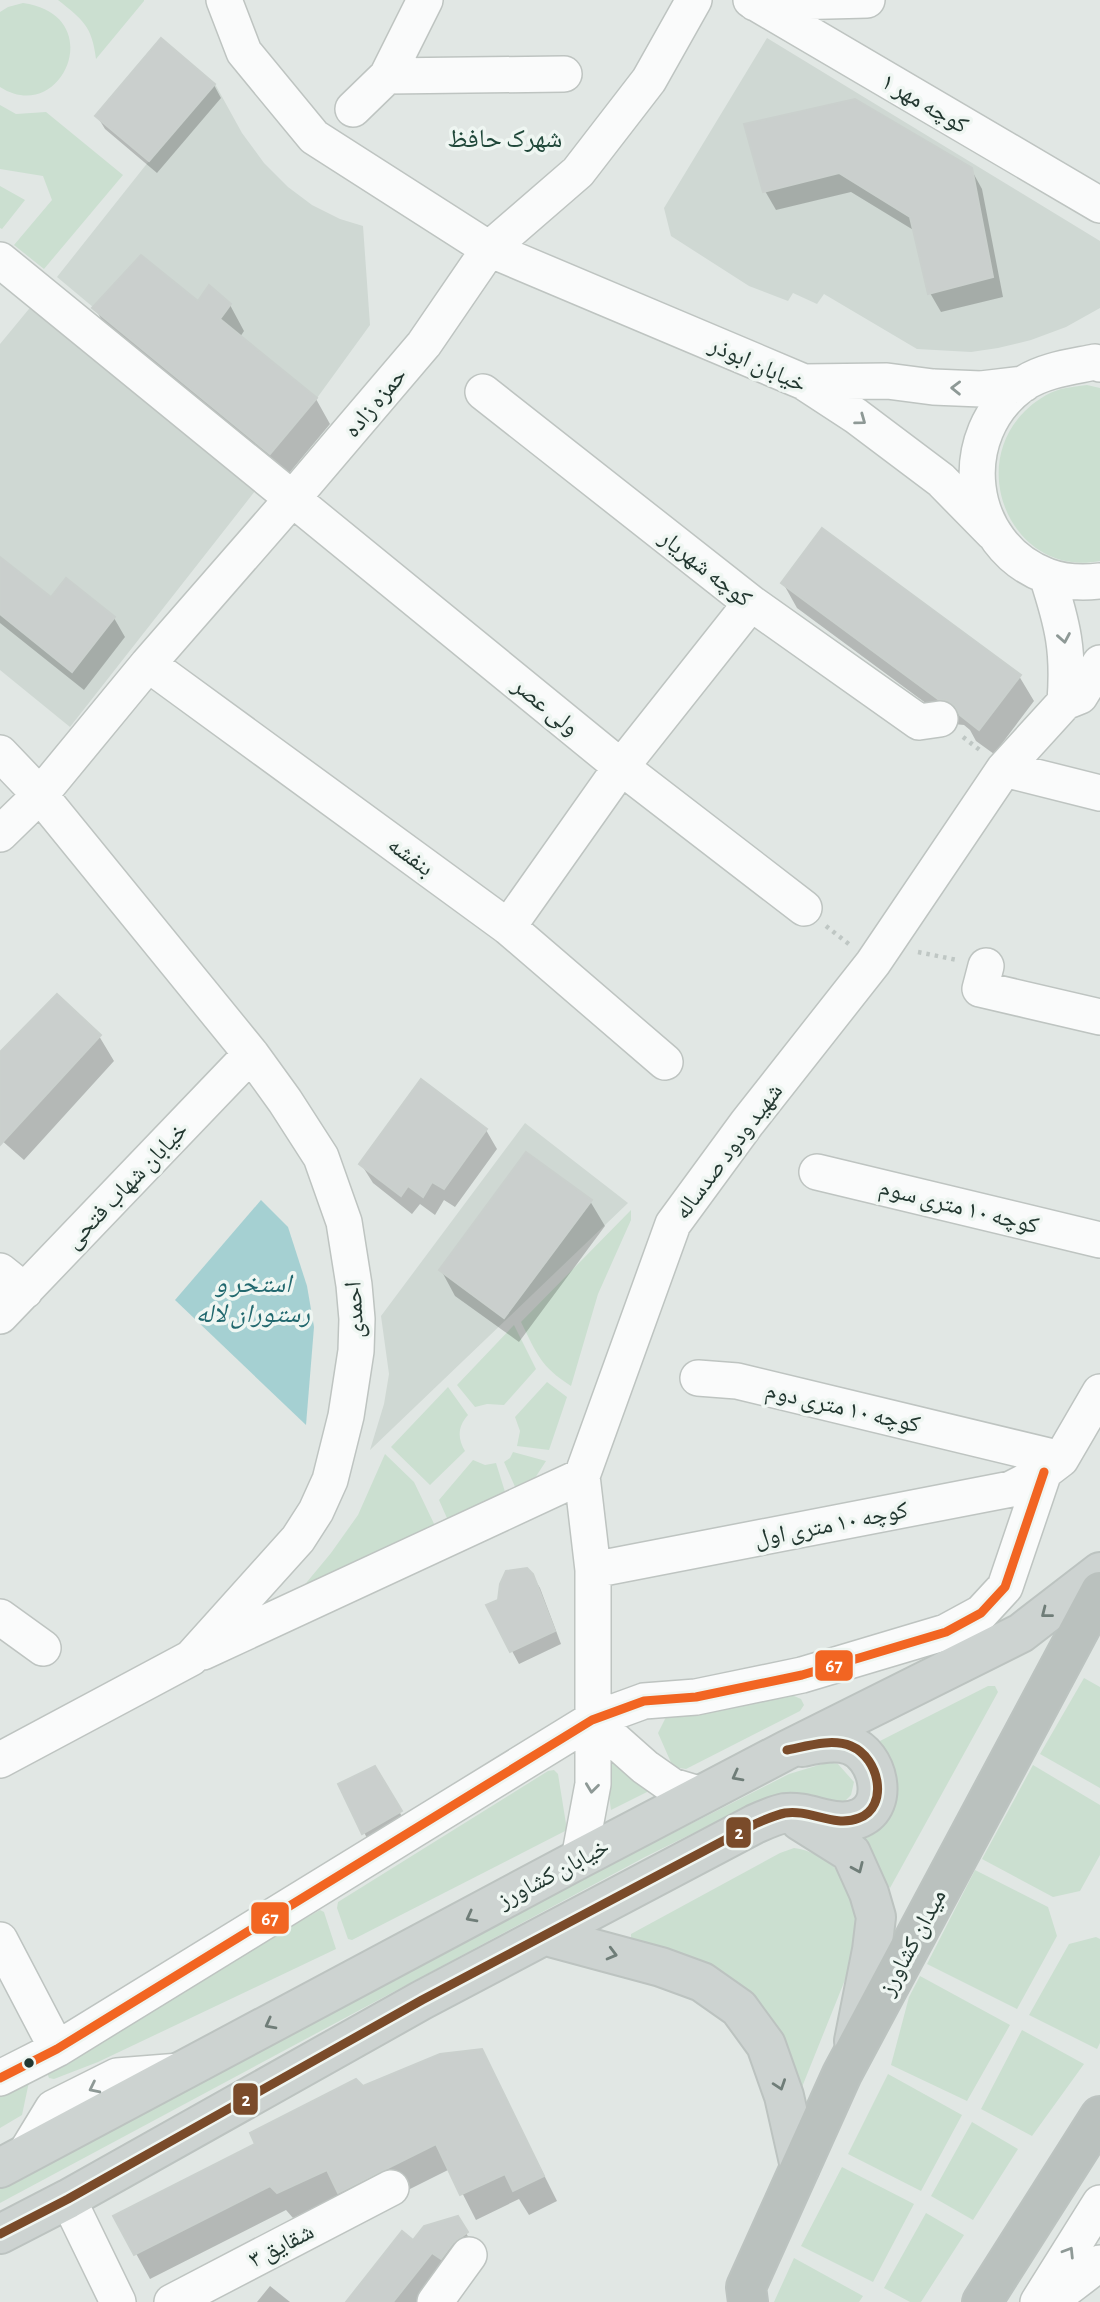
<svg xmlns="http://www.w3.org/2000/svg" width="1100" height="2302" font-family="'Alegreya Sans','Noto Naskh Arabic',sans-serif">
	<rect width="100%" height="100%" fill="#e1e7e4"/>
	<!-- built -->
	<path fill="#cfd8d3" d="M767,38L1100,241V308L1066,327L1031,340L998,348L971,352L917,349L824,294L817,304L793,293L788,301L749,286L671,236L664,208Z
		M215,84L242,133L264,163L288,187L312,205L340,219L363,226L370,325L317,398L270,455L57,277L149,161Z
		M38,298L259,486L70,727L0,670V344Z
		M525,1123L628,1203L370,1450L384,1404L389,1374L381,1316Z"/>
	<!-- green -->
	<path fill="#cbdfd0" d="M58,0H144V1L96,59C92,26 83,20 58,0Z
		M23,3C110,15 62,127 0,87V12L8,7Z
		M0,105L16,114L46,112L123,175L44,269L14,245L52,200L43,176L0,169Z
		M0,186L25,200L2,229L0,228Z
		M1087,385L1100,388V561C1015,578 965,470 1025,411C1034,402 1047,393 1061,389C1069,387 1079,386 1087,385Z
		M631,1210V1220L598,1294L571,1386C540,1366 537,1354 521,1322Z
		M514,1325L536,1369L504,1405L487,1404L475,1407L457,1385Z
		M547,1382L567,1397L549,1450L517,1446L520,1431L515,1417Z
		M448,1387L468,1415C458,1426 457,1438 465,1451L430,1485L391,1447Z
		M513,1452L546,1461L535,1478L516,1489L504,1462L510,1458Z
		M385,1454L414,1482L438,1532L302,1588L331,1553L358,1515Z
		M473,1460L485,1465L496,1463L506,1495L450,1525L439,1500Z
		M1084,1678L1100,1687V1788L1040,1754Z
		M988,1686H995L998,1692L890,1888L856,1837L876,1743Z
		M783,1696H794L801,1699L804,1705L800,1711L686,1769L673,1767L658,1733L667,1715Z
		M603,1752L647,1790V1792L611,1810Z
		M829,1762L838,1764L854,1782L851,1795L842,1804L814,1807L754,1803L645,1857L0,2203V2182L529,1906L789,1774Z
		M1033,1765L1100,1805V1855L1080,1891L1053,1897L982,1859Z
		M554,1770L558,1774L567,1830L352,1940L348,1939L337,1908L338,1902L548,1771Z
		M794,1848C827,1853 843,1874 861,1900L859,1945L802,2087L794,2065L767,2021L713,1968L690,1956L631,1941V1934L780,1853Z
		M975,1870L1048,1907L1057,1936L1017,2009L927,1964Z
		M320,1910L324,1912L336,1949L98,2062L54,2079L49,2078L45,2067Z
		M1096,1937L1100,1939V2043L1097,2049L1029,2015L1069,1944Z
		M920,1976L1010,2025L967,2101L891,2065L909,1997Z
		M1022,2030L1084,2064L1032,2136L981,2109Z
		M888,2074L962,2115L921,2191L848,2154Z
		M30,2077L22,2115L0,2128V2089Z
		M972,2122L1018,2149L973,2220L931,2196Z
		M842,2167L914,2204L873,2282L801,2246Z
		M926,2213L964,2235L921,2302H910L884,2288Z
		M794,2258L863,2296L859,2302H774Z"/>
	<!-- water -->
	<path fill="#a5d0d2" d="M261,1200L288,1227L307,1286L314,1327L306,1425L175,1300Z"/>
	<!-- shadow -->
	<path fill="#0003" d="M214,85L221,98L157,173L105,129L97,116Z
		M747,125L971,169L982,189L1003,297L941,312L930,293L915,231L851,192L776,210L765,191Z
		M198,303L230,305L244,331L240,337L316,399L330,424L285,478L109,333L95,308Z
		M0,559L51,599L114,618L125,637L84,690L0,623Z
		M783,583L1019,676L1034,701L994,754L976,741L970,730L964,725L954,724L797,608Z
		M99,1036L114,1061L24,1160L0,1139V1054Z
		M486,1130L497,1149L455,1207L444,1200L435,1215L420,1204L412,1214L373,1183L361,1164Z
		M590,1201L605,1226L519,1342L455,1296L441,1270Z
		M532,1575L540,1588L561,1644L519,1664L512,1651L500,1601Z
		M374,1768L407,1825L371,1846L340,1785Z
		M482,2051L557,2201L529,2215L519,2199L476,2220L450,2169L354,2217L341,2195L293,2218L286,2210L150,2279L116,2217L363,2088Z
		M457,2218L481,2258L427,2302H348L413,2242Z
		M270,2286L290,2302H257Z"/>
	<!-- building -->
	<path fill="#cacfcd" stroke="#cad0cd" stroke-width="2" d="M161,38L215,84L149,161L95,116Z
		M855,99L972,168L993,277L928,294L910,217L839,173L763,192L744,124Z
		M141,255L198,301L209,285L231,304L220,319L317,398L270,454L92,308Z
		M822,528L1021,675L979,730L960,715L955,706L948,701L938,699L781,583Z
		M0,557L51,597L66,578L115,617L72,672L0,614Z
		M57,994L101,1035L0,1145V1052Z
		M421,1079L487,1129L444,1189L432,1182L423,1197L408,1186L401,1196L359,1164Z
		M526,1152L592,1200L504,1318L439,1270Z
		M527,1568L533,1574L555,1631L510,1652L486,1605L498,1600L500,1584L506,1571Z
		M375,1766L402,1811L362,1834L338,1784Z
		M482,2049L544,2176L513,2191L505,2174L460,2195L436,2144L338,2193L327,2170L277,2193L270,2186L134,2255L113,2216L255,2144L250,2133L356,2079L363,2086L440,2054Z
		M458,2216L468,2232L453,2243L441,2259L432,2253L393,2302H346L402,2231L413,2240L424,2226Z"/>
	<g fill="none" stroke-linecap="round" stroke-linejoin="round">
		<defs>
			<path id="minor" d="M224,0L244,52L314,137L489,249L804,382L856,416L941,480L993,533
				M751,0L1100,205
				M755,3L867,0
				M387,76L564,74
				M353,109L387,76L425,0
				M0,260L621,767L804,908
				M1100,364L1095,362C1071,367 1044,370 1023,384C953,434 965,545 1047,576C1063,582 1083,583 1100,581
				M804,382L887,381L933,387L981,389L1024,384
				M483,392L751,603L919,722L940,719
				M1047,576C1063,625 1069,651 1065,702
				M148,664L508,927L665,1062
				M0,753L40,795L251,1054L285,1101L321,1157L344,1222L354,1285L357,1319L356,1351L346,1416L330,1480L316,1511L298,1539L191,1658L0,1760
				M1004,769L1100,793
				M0,834L40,795L148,664L292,499L424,344L489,249L578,172L649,80L694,0
				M508,927L621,767L751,603
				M986,966L980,989L1100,1017
				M817,1172L1100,1240
				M0,1271L25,1291
				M0,1316L251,1054
				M698,1378L737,1381L1061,1459
				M593,1570L1011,1489L1044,1472L1061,1459L1100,1392
				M0,1617L43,1648
				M203,1652L582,1476
				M592,1720L645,1767L672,1786L702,1795
				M579,1859L593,1784V1570L582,1476L673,1224L747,1123L873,963L1004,769L1065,702L1080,696L1100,663
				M0,1940L57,2049
				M0,2078L57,2049L592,1720L644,1701L696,1697L802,1675L946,1632L981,1613L1005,1587L1044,1472
				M25,2154L53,2108L117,2076L180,2071
				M68,2199L118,2302
				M172,2302L391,2188
				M435,2302L469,2255
				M1038,2302L1100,2203
				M1049,2302L1100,2263"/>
			<path id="major" d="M800,1821L851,1853L869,1893L876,1917L872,1950L854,2041
				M546,1936L661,1967L702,1982L739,2008L766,2045L784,2096L800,2167
				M0,2168L579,1859L787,1750L1021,1633L1100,1572
				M0,2234L68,2199L422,2000L755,1824C764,1820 775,1815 785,1813C810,1810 835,1829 860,1818C890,1805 878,1755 850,1745C835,1740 817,1744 802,1747"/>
			<path id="highway" d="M748,2302L746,2287L842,2074L1100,1591
				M982,2302L1100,2116"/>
		</defs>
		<!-- minor casing -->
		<use href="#minor" stroke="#bec4c1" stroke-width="38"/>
		<!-- major casing -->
		<use href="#major" stroke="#bcc3c0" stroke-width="42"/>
		<!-- highway casing -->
		<use href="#highway" stroke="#bcc3c0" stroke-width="42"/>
		<!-- path -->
		<path stroke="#bfc7c4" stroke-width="4.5" stroke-dasharray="3.5 5" stroke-linecap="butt" d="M963,737L981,751
			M826,926L850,945
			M918,952L957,960"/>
		<!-- minor -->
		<use href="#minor" stroke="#fafbfb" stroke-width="35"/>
		<!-- major -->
		<use href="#major" stroke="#cdd3d1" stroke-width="38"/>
		<!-- highway -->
		<use href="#highway" stroke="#bac1be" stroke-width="38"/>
		<defs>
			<path id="bus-1" d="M0,2078L57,2049L592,1720L644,1701L696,1697L802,1675L946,1632L981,1613L1005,1587L1044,1472"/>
			<path id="bus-2" d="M0,2234L68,2199L422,2000L755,1824C764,1820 775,1815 785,1813C810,1809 834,1828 859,1818C889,1807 880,1758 851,1746C832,1738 807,1746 787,1750"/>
		</defs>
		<!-- bus-1 casing -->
		<use href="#bus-1" stroke="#eff6f2" stroke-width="14"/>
		<!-- bus-2 casing -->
		<use href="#bus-2" stroke="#eff6f2" stroke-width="14"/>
		<!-- bus-1 -->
		<use href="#bus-1" stroke="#f26522" stroke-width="9"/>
		<!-- bus-2 -->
		<use href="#bus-2" stroke="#7a4b2a" stroke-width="9"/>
	</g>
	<!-- one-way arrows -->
	<defs><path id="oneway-chevron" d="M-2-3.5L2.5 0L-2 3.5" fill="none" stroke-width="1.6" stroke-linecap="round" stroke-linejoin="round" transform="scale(1.75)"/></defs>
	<g stroke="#8e9996">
		<use href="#oneway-chevron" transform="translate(956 388) rotate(-179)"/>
		<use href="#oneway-chevron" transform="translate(861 420) rotate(36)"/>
		<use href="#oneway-chevron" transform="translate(1064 638) rotate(80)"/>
		<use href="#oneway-chevron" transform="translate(592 1788) rotate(97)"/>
		<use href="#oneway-chevron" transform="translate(94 2088) rotate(154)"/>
		<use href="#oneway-chevron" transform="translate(1069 2252) rotate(-58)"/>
	</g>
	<g stroke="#6f7d78">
		<use href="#oneway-chevron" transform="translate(1046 1613) rotate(142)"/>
		<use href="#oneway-chevron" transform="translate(737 1776) rotate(152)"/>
		<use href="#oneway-chevron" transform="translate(858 1868) rotate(66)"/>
		<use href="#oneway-chevron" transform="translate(471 1917) rotate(152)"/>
		<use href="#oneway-chevron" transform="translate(612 1954) rotate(15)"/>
		<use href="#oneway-chevron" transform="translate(270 2024) rotate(152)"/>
		<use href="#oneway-chevron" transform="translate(780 2085) rotate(71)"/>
	</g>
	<!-- markers -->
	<circle fill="#223730" stroke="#eff6f2" stroke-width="2.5" cx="29" cy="2063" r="6"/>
	<g text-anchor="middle" stroke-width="7" stroke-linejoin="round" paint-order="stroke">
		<!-- street labels -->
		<g font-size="24" fill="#223730" stroke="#eff6f2">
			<text transform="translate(925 103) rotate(30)" y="8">کوچه مهر ۱</text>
			<text transform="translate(758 364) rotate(24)" y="8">خیابان ابوذر</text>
			<text transform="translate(375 402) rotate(-50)" y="8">حمزه زاده</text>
			<text transform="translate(706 568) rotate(38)" y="8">کوچه شهریار</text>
			<text transform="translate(546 706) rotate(39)" y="8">ولی عصر</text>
			<text transform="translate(411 856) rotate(36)" y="8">بنفشه</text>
			<text transform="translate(728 1151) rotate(-53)" y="8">شهید ودود صدساله</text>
			<text transform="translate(126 1185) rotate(-46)" y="8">خیابان شهاب فتحی</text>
			<text transform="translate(959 1206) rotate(14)" y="8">کوچه ۱۰ متری سوم</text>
			<text transform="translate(354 1310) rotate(-93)" y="8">احمدی</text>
			<text transform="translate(843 1407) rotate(13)" y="8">کوچه ۱۰ متری دوم</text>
			<text transform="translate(831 1524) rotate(-11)" y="8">کوچه ۱۰ متری اول</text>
			<text transform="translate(553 1873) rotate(-28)" y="8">خیابان کشاورز</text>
			<text transform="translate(912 1942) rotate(-62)" y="8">میدان کشاورز</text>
			<text transform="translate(281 2245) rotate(-27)" y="8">شقایق ۳</text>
		</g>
		<!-- neighbourhood labels -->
		<g font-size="26" fill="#20483a" stroke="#eff6f2">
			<text x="505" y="147">شهرک حافظ</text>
		</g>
		<!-- water labels -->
		<g font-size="26" font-style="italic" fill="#21686e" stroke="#eff6f2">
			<text x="253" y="1292">استخر و<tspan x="253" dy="30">رستوران لاله</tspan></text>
		</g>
	</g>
	<g stroke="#eff6f2" stroke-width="2.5">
		<rect x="814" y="1649" width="40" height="33" rx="7" fill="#f26522"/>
		<rect x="725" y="1816" width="27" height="33" rx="7" fill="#7a4b2a"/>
		<rect x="250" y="1901" width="40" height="34" rx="7" fill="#f26522"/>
		<rect x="232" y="2082" width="27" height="34" rx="7" fill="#7a4b2a"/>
	</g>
	<g font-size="19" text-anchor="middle" font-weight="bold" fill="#fff">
		<text x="834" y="1672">67</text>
		<text x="739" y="1839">2</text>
		<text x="270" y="1925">67</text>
		<text x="246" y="2106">2</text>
	</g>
</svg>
